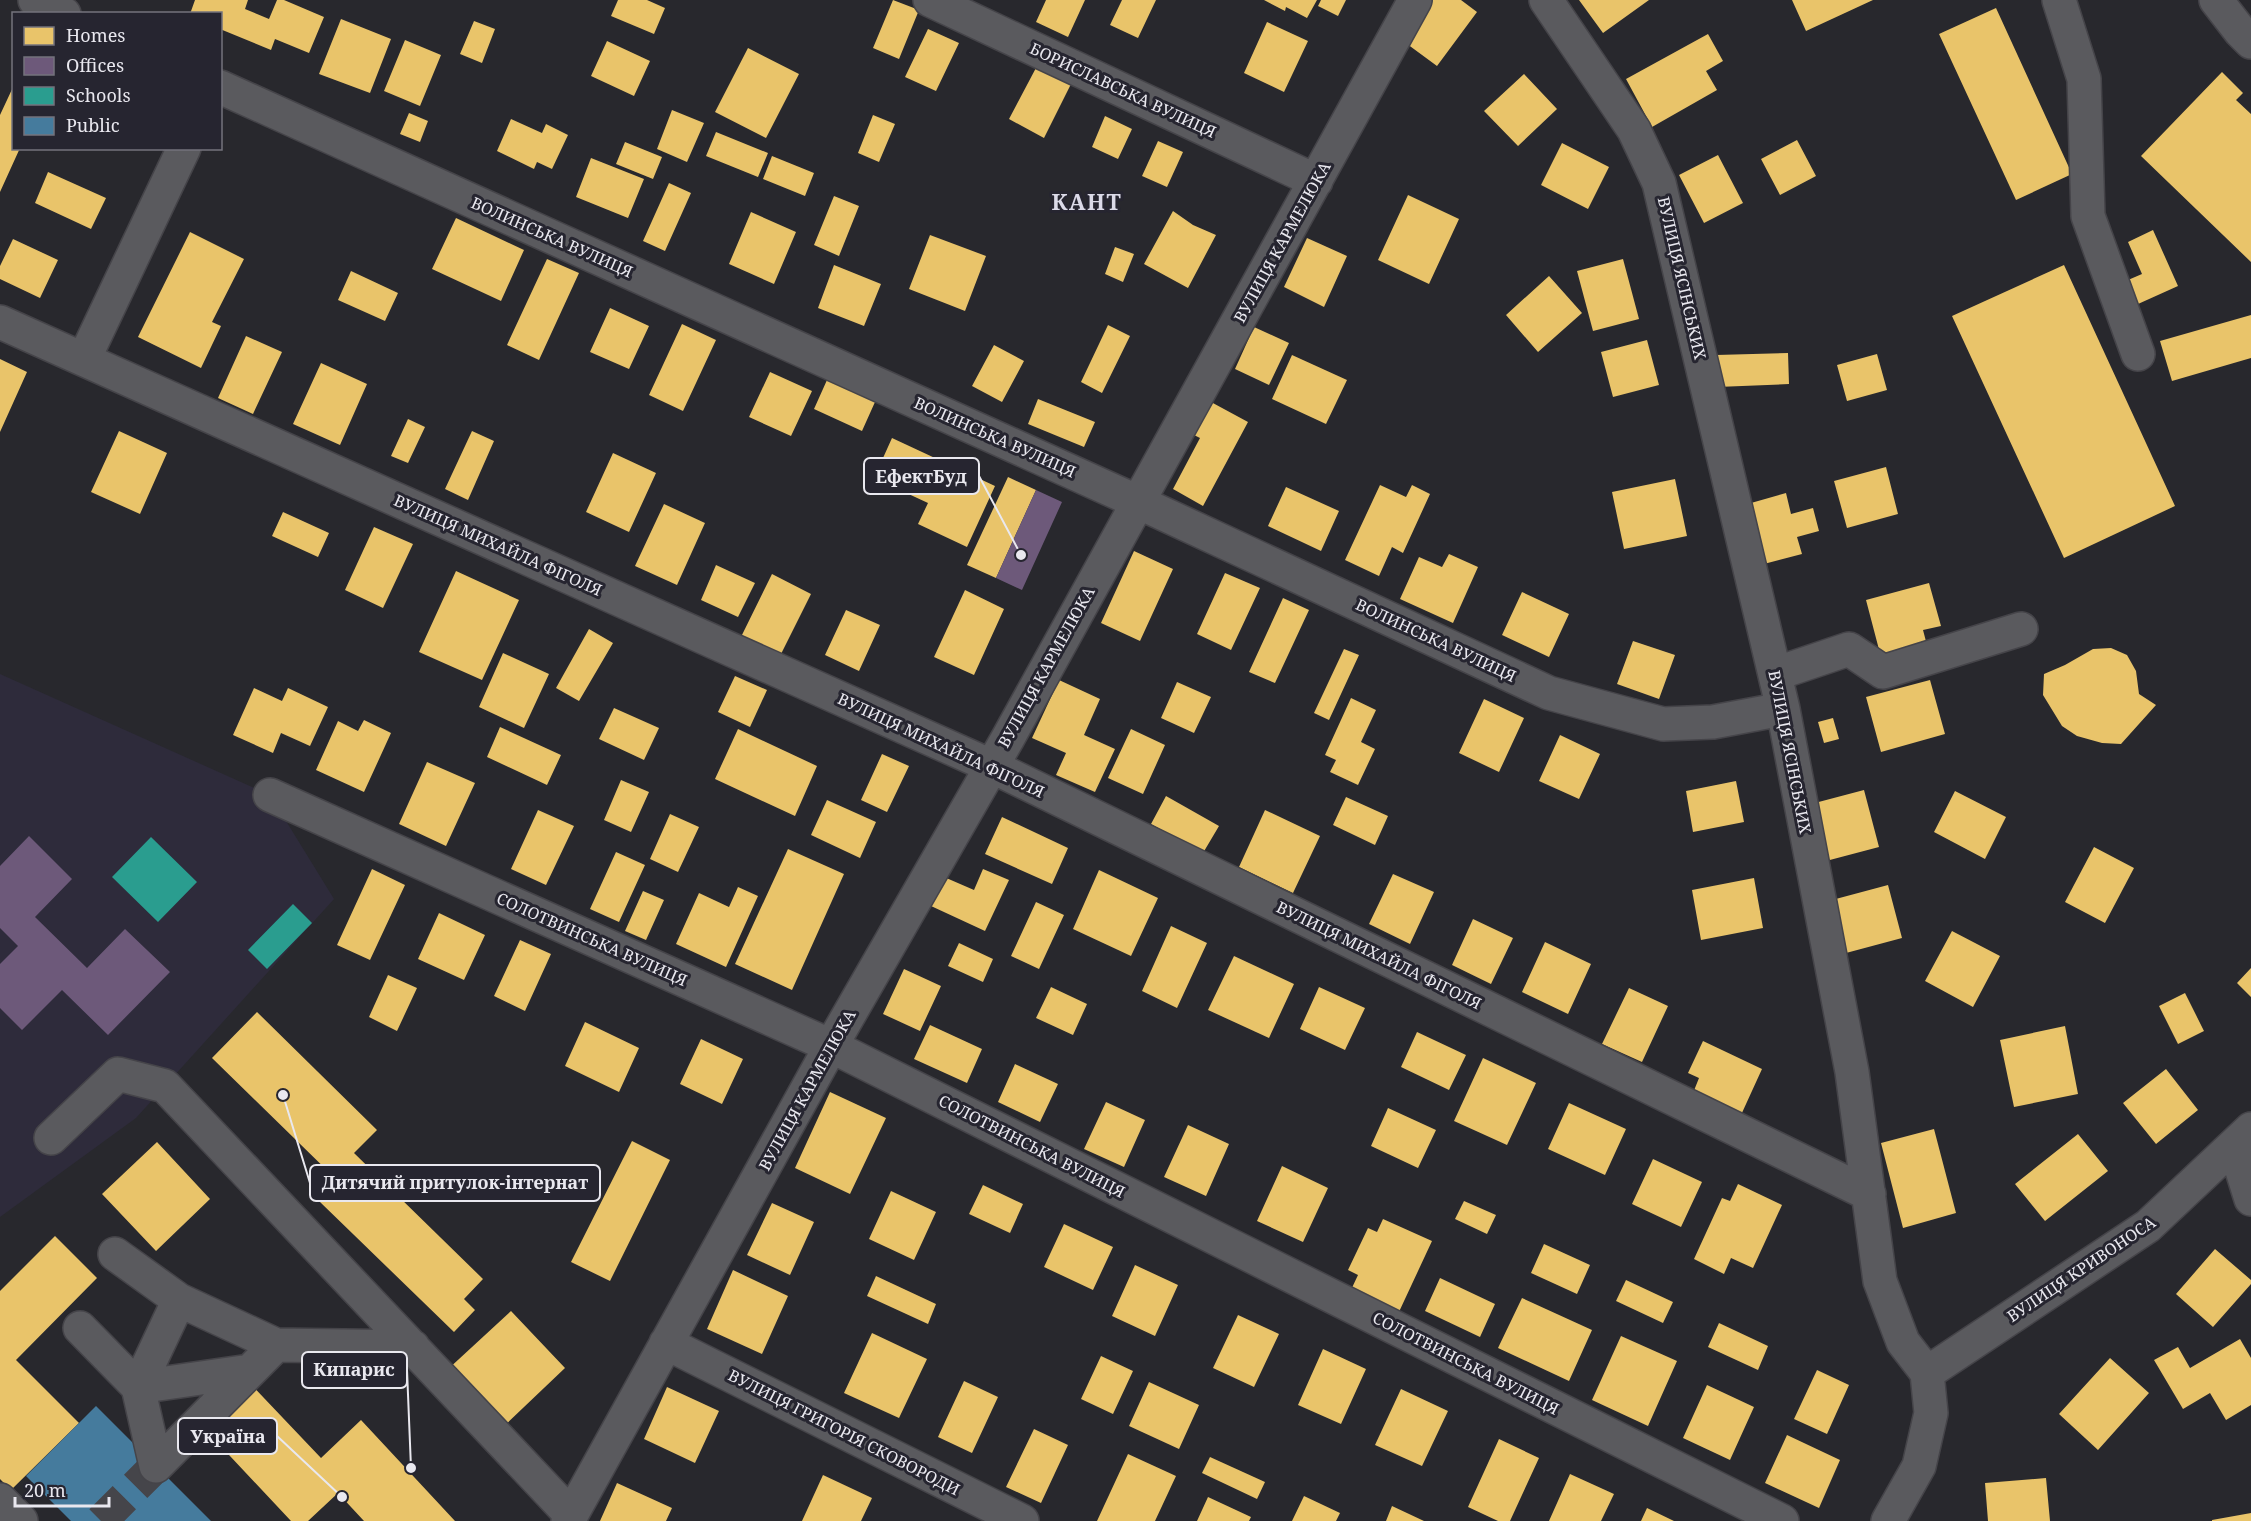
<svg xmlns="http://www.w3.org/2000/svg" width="2251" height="1521" font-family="'Noto Serif',serif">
	<rect width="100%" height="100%" fill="#28282d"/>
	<!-- built -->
	<path fill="#2e2b3b" d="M0,674L270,795L334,899L136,1118L0,1217Z"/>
	<!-- homes -->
	<path fill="#e9c46a" d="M195,0H248L245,9L269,19L277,0H284L324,17L309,53L275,39L271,50L220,29V14H190Z
		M618,0H647L665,8L654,34L611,16Z
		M893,0L919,10L899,59L873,48Z
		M1046,0H1085L1068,37L1036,22Z
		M1122,0H1156L1138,38L1110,25Z
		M1264,0H1317L1307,18L1286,7L1285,11Z
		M1321,0H1346L1338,16L1318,6Z
		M1432,0H1461L1477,12L1437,66L1403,41Z
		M1579,0H1649L1603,33Z
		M1792,0H1873L1806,31Z
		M1996,8L2072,174L2016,200L1939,34Z
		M341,19L391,39L370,93L319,74Z
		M474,21L495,29L482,63L460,54Z
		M1267,22L1308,41L1284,92L1244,73Z
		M928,29L959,43L936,91L905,77Z
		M1708,34L1723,61L1706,71L1717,90L1652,127L1626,79Z
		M405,40L441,55L420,106L384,91Z
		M607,41L650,61L634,96L591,76Z
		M748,48L799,74L766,138L715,112Z
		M1037,66L1071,84L1044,138L1009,119Z
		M2222,72L2243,93L2236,100L2251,114V262L2141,156Z
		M1524,74L1557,109L1518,146L1484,111Z
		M14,85V148H20L0,192V115Z
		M672,110L704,123L687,162L657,149Z
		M409,113L428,121L420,142L400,134Z
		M873,115L895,124L879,162L858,153Z
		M1105,116L1132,129L1118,159L1092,147Z
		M511,119L542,133L546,124L568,135L552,169L537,162L534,169L497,151Z
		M716,132L768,153L758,177L706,156Z
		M1797,140L1816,176L1780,195L1761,159Z
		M1158,141L1183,152L1167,187L1142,176Z
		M625,142L662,157L653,179L616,164Z
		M1562,143L1609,167L1588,209L1541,185Z
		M1718,155L1743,203L1704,223L1679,175Z
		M772,156L814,173L805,196L763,179Z
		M591,158L644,179L628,218L576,197Z
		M48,172L106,198L91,229L35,203Z
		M669,183L691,193L665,251L643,241Z
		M1408,195L1459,219L1429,284L1378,260Z
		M834,196L859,206L839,256L814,245Z
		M1173,211L1193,225L1216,235L1188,288L1144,264Z
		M751,212L796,232L774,284L729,264Z
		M456,218L524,250L501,301L432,269Z
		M2153,230L2178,286L2138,304L2128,280L2142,274L2128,242Z
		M190,232L244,259L212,322L221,326L201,368L138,337Z
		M930,235L986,256L965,311L909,289Z
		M1307,238L1347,256L1324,307L1284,287Z
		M13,239L58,260L40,298L0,279V266Z
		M1115,247L1134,254L1123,282L1105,274Z
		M547,259L579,273L539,360L507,345Z
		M1623,259L1639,319L1593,331L1577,271Z
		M834,265L881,284L864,326L818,308Z
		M2064,265L2175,506L2064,558L1952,316Z
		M351,271L398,293L385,321L338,300Z
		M1549,276L1582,313L1538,352L1506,315Z
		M610,308L649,326L629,369L590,352Z
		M2251,315V358L2172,381L2160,341Z
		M682,324L716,340L683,411L649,395Z
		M1108,325L1130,336L1102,393L1081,382Z
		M1254,327L1289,343L1269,385L1235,369Z
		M246,336L282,352L253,414L218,398Z
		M1647,340L1659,385L1613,397L1601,352Z
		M994,345L1024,361L1002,402L972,386Z
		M1788,353L1789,384L1717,387L1716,355Z
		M1877,354L1887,390L1847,401L1837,365Z
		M1292,355L1347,380L1326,424L1272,399Z
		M0,359L27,372L0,432Z
		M321,363L367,384L340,445L293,424Z
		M770,372L812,391L791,436L749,417Z
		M827,380L875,402L862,431L814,409Z
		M1038,399L1095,422L1084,447L1028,424Z
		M1211,402L1248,422L1203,506L1173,489L1200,438L1194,435Z
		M408,419L425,427L408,463L391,456Z
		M119,431L167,453L140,514L91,492Z
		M472,431L494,441L468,500L445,489Z
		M892,438L995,486L967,547L918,524L928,503L874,478Z
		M613,453L656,473L629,532L586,512Z
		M1886,467L1898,514L1847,528L1834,481Z
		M1008,477L1036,490L996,578L967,565Z
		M1675,479L1687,536L1624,549L1612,492Z
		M1380,485L1406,497L1412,485L1430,494L1403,553L1392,547L1379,576L1345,560Z
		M1286,487L1339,511L1321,551L1268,526Z
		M1786,493L1791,514L1813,508L1819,531L1797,537L1802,554L1760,565L1744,505Z
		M664,504L705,523L677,585L635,566Z
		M283,512L329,533L318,557L272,536Z
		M374,527L413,544L383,608L345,590Z
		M1134,551L1173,569L1140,641L1101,623Z
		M1449,554L1478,567L1453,623L1400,599L1419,557L1442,567Z
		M716,565L755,583L738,617L701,600Z
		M456,571L519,600L482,680L419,652Z
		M1225,573L1260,588L1231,650L1197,634Z
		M772,574L811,594L779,658L740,639Z
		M1929,583L1941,626L1923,630L1928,649L1882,661L1866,600Z
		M965,590L1004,609L974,675L934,657Z
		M1522,592L1569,614L1549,657L1502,635Z
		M1283,598L1309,610L1275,683L1249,672Z
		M846,610L880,625L859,671L825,655Z
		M589,629L613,643L579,701L556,688Z
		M1633,641L1675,655L1659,699L1617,684Z
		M2111,648L2127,655L2136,671L2139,694L2156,705L2121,744L2102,743L2077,736L2062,726L2043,695L2044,674L2065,665L2093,649Z
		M1344,649L1359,655L1329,720L1314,713Z
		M503,653L549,674L524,728L479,707Z
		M735,676L767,690L750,727L718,712Z
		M1059,680L1100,699L1084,735L1115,749L1095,792L1056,775L1066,753L1032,738Z
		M1930,680L1945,734L1881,752L1866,697Z
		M1177,682L1211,697L1194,733L1161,718Z
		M254,688L282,701L288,688L328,707L310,746L281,733L273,753L233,735Z
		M1351,698L1376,710L1361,742L1375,749L1358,785L1330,772L1336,760L1325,755Z
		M1484,699L1524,718L1499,772L1459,753Z
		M614,708L659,728L644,760L599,739Z
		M1833,718L1839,739L1824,743L1818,722Z
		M364,720L391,733L364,792L316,770L338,721L358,731Z
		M500,727L561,755L547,785L487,757Z
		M738,729L817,766L795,816L715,779Z
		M1131,729L1165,745L1143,794L1108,778Z
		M1560,735L1600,754L1579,799L1539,781Z
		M882,754L909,766L887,812L861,800Z
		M427,762L475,783L446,846L399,824Z
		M621,780L649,792L631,832L604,820Z
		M1736,781L1744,822L1693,832L1686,791Z
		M1864,790L1879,847L1826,861L1811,804Z
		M1955,791L2006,817L1985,859L1934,832Z
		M1166,796L1219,826L1203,853L1151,824Z
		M1346,797L1388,816L1375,845L1333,825Z
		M827,800L876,822L860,858L811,835Z
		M538,810L574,826L546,885L511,869Z
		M1265,810L1320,836L1293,893L1239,867Z
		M670,814L699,827L678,872L650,859Z
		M1002,817L1068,848L1052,884L985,854Z
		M2094,847L2134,868L2105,923L2065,902Z
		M788,849L844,874L792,990L735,964Z
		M616,852L645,865L619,922L590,909Z
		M372,869L405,885L370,960L337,945Z
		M983,869L1009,880L985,931L931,906L944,877L974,890Z
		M1099,870L1158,898L1131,956L1073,929Z
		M1393,874L1434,892L1410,944L1369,924Z
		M1754,878L1763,928L1701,940L1692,890Z
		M1888,885L1902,938L1846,953L1832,900Z
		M738,887L758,896L726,967L676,944L699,893L729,907Z
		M643,891L664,900L646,940L625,931Z
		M1036,902L1064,915L1039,969L1011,956Z
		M439,913L485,935L464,980L418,959Z
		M1473,919L1513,938L1491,984L1452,965Z
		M1171,926L1207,943L1177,1008L1142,991Z
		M1952,931L2000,956L1973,1007L1925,981Z
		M520,940L551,954L525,1011L494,996Z
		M1545,942L1591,964L1568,1014L1522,992Z
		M959,943L993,959L983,982L948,966Z
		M1234,956L1294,984L1269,1038L1208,1010Z
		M2251,968V997L2237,983Z
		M904,969L941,986L920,1031L883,1014Z
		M388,975L417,988L397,1031L369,1017Z
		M1051,987L1087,1004L1073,1035L1036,1018Z
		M1319,987L1365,1008L1345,1050L1300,1029Z
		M1629,988L1668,1006L1642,1062L1602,1044Z
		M2185,993L2204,1031L2178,1044L2159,1006Z
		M257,1012L377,1130L354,1153L483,1279L464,1299L475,1310L454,1332L320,1202L339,1182L212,1058Z
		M585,1022L639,1048L619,1092L565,1066Z
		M930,1025L982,1049L967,1083L914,1059Z
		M2065,1026L2078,1094L2014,1107L2000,1040Z
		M1417,1032L1466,1055L1449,1090L1401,1067Z
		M701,1039L743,1059L722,1104L680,1084Z
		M1703,1041L1762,1069L1741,1115L1693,1093L1699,1078L1688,1073Z
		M1483,1058L1536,1083L1507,1145L1454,1121Z
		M1015,1064L1058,1084L1040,1122L998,1102Z
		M2166,1069L2198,1110L2156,1144L2123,1103Z
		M830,1092L886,1118L850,1194L795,1168Z
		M1106,1102L1145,1120L1124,1167L1084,1149Z
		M1569,1103L1626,1129L1605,1175L1548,1149Z
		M1388,1108L1436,1130L1418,1168L1371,1146Z
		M1188,1125L1229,1144L1206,1196L1164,1177Z
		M1934,1129L1956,1213L1903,1228L1881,1143Z
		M2078,1134L2108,1171L2045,1221L2015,1184Z
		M632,1141L670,1160L610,1281L571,1262Z
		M157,1142L210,1199L156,1251L102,1194Z
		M1653,1159L1702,1182L1681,1227L1632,1204Z
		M1282,1166L1328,1188L1303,1242L1257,1221Z
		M1738,1184L1782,1205L1753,1268L1731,1258L1724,1274L1694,1259L1722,1198L1730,1201Z
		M983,1185L1023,1204L1010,1233L969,1214Z
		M891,1191L936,1212L914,1260L869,1239Z
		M1464,1201L1496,1215L1487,1234L1455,1219Z
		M772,1203L814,1222L790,1275L747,1255Z
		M1383,1219L1432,1241L1398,1314L1350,1292L1358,1275L1348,1270L1368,1228L1377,1232Z
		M1064,1224L1113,1247L1093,1290L1044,1267Z
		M55,1236L97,1278L16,1360L79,1423L11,1490L0,1479V1291Z
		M1544,1244L1590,1265L1577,1294L1531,1273Z
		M2215,1249L2251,1280V1284L2213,1327L2176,1294Z
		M1135,1265L1178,1285L1155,1336L1112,1316Z
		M733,1270L788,1296L762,1354L707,1329Z
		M876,1276L936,1304L928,1324L867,1296Z
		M1440,1278L1495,1304L1480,1337L1425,1311Z
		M1626,1280L1673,1302L1663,1323L1616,1301Z
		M1522,1298L1592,1330L1569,1381L1498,1348Z
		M511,1311L565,1368L501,1429L446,1371Z
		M1238,1315L1279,1334L1254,1387L1213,1368Z
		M1719,1323L1768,1346L1758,1370L1708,1347Z
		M872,1333L927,1359L899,1418L844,1393Z
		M1621,1336L1677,1361L1648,1426L1592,1400Z
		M2240,1339L2251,1358V1405L2226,1420L2210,1393L2183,1409L2154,1360L2178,1347L2190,1368Z
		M1323,1349L1366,1369L1341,1424L1298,1405Z
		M1101,1356L1133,1371L1113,1414L1081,1399Z
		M2110,1358L2149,1393L2098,1450L2059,1414Z
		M1817,1370L1849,1385L1827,1434L1794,1419Z
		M247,1380L321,1458L361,1420L455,1521H364L338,1493L308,1521H291L200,1424Z
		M964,1381L998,1397L972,1453L938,1437Z
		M1149,1382L1199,1405L1179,1449L1129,1426Z
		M1707,1385L1754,1407L1730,1460L1683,1438Z
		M667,1387L719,1411L695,1463L644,1439Z
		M1401,1389L1448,1411L1422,1466L1375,1445Z
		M1034,1429L1068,1445L1041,1503L1006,1487Z
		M1787,1435L1840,1460L1819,1508L1765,1483Z
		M1499,1439L1539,1458L1510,1521H1498L1468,1507Z
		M1128,1454L1176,1476L1155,1521H1097Z
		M1210,1457L1265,1482L1257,1499L1202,1473Z
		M1570,1474L1614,1494L1601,1521H1549Z
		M823,1475L872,1498L861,1521H802Z
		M2046,1478L2050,1521H1988L1985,1483Z
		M617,1483L672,1508L666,1521H600Z
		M1304,1496L1340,1513L1336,1521H1292Z
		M1208,1497L1251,1517L1249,1521H1197Z
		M1392,1506L1424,1521H1386Z
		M1647,1508L1674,1521H1641Z
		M2251,1513V1521H2212V1520Z"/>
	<!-- offices -->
	<path fill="#6d597a" d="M1036,490L1062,502L1022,590L996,578Z
		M29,836L72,879L35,917L87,968L125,929L170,972L108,1035L62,990L22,1030L0,1008V964L18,946L0,928V866Z"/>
	<!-- schools -->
	<path fill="#2a9d8f" d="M151,837L197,882L158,922L112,877Z
		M293,904L312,923L267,969L248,950Z"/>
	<!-- public -->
	<path fill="#457b9d" d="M96,1406L211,1521H71L26,1476Z"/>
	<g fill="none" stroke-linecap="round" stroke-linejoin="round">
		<!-- minor-tunnel -->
		<path stroke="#45454a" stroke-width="33" stroke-dasharray="33 16" stroke-linecap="butt" d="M101,1521L156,1466"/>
		<defs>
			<path id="minor" d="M35,0L64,14
				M930,0L1316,181
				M1546,0L1634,130L1659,183L1783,709L1852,1072L1880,1281L1903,1342L1927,1373L1931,1413L1919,1466L1888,1521
				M2059,0L2084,79L2088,216L2138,354
				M2216,0L2240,31L2251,42
				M220,87L1138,502L1549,693L1663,724L1713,722L1783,709
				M0,322L991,766L1869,1194
				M84,359L184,148
				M1775,674L1849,649L1883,672L2021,629
				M270,795L831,1046L1782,1521
				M51,1138L118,1074L165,1086L571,1515
				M2234,1145L2251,1199
				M115,1254L179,1300L276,1345
				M80,1328L138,1387L250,1371
				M666,1343L1022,1521
				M1927,1373L2148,1226L2251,1129
				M156,1466L276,1345L413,1347
				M156,1466L138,1387L179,1300
				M0,1500L21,1521
				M568,1521L831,1046L1008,738L1415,0"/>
		</defs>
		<!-- minor casing -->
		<use href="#minor" stroke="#454449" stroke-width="36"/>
		<!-- minor -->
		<use href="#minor" stroke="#5a5a5e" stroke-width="33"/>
	</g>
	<g text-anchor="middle" stroke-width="6" stroke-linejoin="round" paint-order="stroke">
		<!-- street labels -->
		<g font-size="16" fill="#e9e8ef" stroke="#262530">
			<text transform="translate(1123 90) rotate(25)" y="6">БОРИСЛАВСЬКА ВУЛИЦЯ</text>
			<text transform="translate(552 237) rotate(24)" y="6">ВОЛИНСЬКА ВУЛИЦЯ</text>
			<text transform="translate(1282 242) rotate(-61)" y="6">ВУЛИЦЯ КАРМЕЛЮКА</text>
			<text transform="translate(1682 278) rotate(77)" y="6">ВУЛИЦЯ ЯСІНСЬКИХ</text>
			<text transform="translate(995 437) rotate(24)" y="6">ВОЛИНСЬКА ВУЛИЦЯ</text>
			<text transform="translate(498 545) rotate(24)" y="6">ВУЛИЦЯ МИХАЙЛА ФІГОЛЯ</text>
			<text transform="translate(1436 640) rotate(25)" y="6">ВОЛИНСЬКА ВУЛИЦЯ</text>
			<text transform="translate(1046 667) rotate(-61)" y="6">ВУЛИЦЯ КАРМЕЛЮКА</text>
			<text transform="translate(941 745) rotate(25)" y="6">ВУЛИЦЯ МИХАЙЛА ФІГОЛЯ</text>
			<text transform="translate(1790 752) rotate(79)" y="6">ВУЛИЦЯ ЯСІНСЬКИХ</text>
			<text transform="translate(592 939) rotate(24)" y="6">СОЛОТВИНСЬКА ВУЛИЦЯ</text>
			<text transform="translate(1379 955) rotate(26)" y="6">ВУЛИЦЯ МИХАЙЛА ФІГОЛЯ</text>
			<text transform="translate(807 1090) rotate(-61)" y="6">ВУЛИЦЯ КАРМЕЛЮКА</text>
			<text transform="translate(1032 1146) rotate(27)" y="6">СОЛОТВИНСЬКА ВУЛИЦЯ</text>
			<text transform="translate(2081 1269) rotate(-34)" y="6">ВУЛИЦЯ КРИВОНОСА</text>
			<text transform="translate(1466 1363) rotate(27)" y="6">СОЛОТВИНСЬКА ВУЛИЦЯ</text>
			<text transform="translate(844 1432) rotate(27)" y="6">ВУЛИЦЯ ГРИГОРІЯ СКОВОРОДИ</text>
		</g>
		<!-- district labels -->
		<g font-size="22" font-weight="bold" letter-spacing="1.5" fill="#dbdae8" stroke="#262530">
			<text x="1087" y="210">КАНТ</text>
		</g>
	</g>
	<!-- callouts -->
	<path fill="none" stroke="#e9e8ef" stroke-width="2" d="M1021 555L979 476M283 1095L310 1183M411 1468L407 1370M342 1497L277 1436"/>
	<g fill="#e9e8ef" stroke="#262530" stroke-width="2">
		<circle cx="1021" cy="555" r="6"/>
		<circle cx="283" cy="1095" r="6"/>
		<circle cx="411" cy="1468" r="6"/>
		<circle cx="342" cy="1497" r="6"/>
	</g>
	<g fill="#262530" stroke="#e9e8ef" stroke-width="2">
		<rect x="864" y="458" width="115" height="36" rx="6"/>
		<rect x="310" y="1165" width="290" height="36" rx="6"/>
		<rect x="302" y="1352" width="105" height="36" rx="6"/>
		<rect x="178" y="1418" width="99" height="36" rx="6"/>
	</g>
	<g font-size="18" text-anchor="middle" font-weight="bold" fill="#e9e8ef">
		<text x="921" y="483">ЕфектБуд</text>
		<text x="455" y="1189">Дитячий притулок-інтернат</text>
		<text x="354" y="1376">Кипарис</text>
		<text x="228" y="1443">Україна</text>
	</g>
	<!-- legend -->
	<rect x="12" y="12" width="210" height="138" fill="#262530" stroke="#74737c" stroke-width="1.5"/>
	<rect x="24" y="27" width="30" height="18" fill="#e9c46a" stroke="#74737c" stroke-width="1.5"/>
	<text x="66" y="42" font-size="18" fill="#e9e8ef">Homes</text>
	<rect x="24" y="57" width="30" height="18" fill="#6d597a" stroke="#74737c" stroke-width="1.5"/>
	<text x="66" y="72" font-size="18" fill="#e9e8ef">Offices</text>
	<rect x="24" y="87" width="30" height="18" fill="#2a9d8f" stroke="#74737c" stroke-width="1.5"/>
	<text x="66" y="102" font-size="18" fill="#e9e8ef">Schools</text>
	<rect x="24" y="117" width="30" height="18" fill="#457b9d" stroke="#74737c" stroke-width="1.5"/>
	<text x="66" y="132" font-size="18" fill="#e9e8ef">Public</text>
	<!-- scale -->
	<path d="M15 1497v9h94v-9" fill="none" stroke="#e9e8ef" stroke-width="3"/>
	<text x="24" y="1497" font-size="18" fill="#e9e8ef" stroke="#262530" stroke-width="4.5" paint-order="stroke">20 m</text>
</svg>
